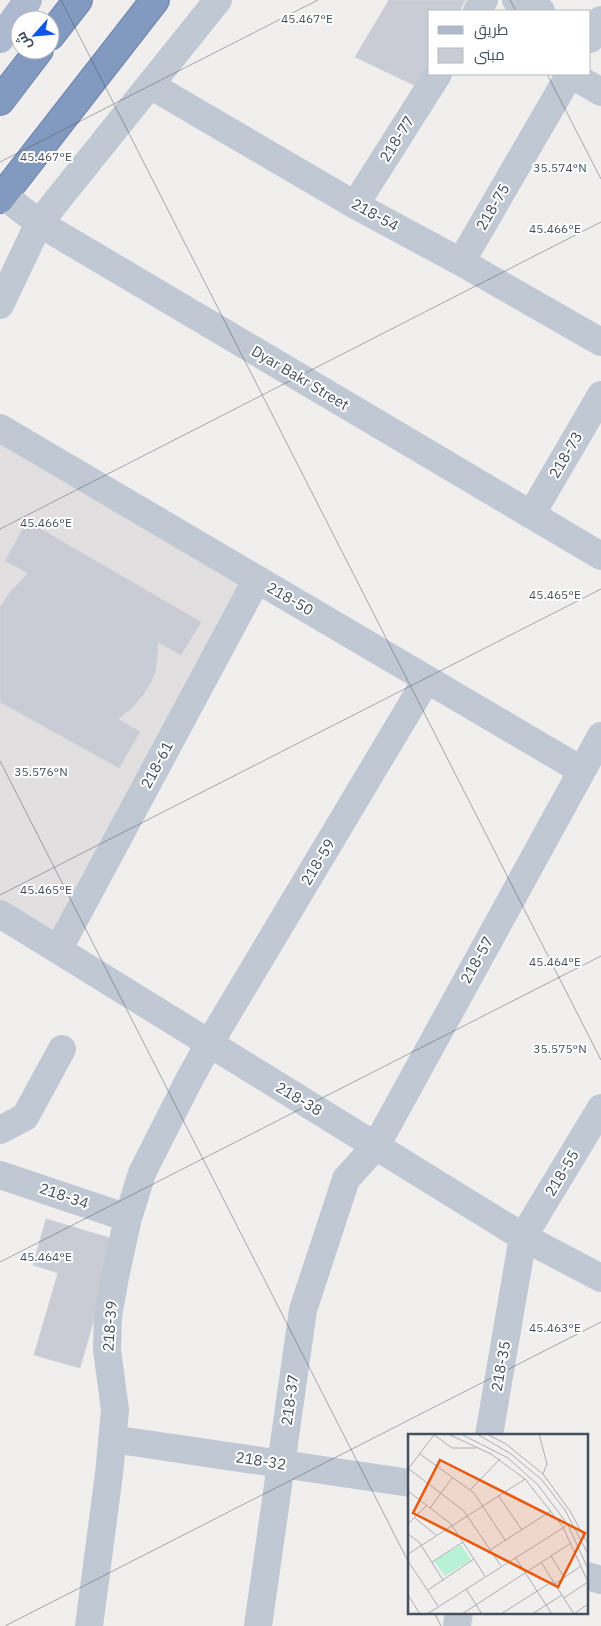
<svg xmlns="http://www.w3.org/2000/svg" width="601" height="1626" font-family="'IBM Plex Sans',Cairo,sans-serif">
	<rect width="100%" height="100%" fill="#f1eeee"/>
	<!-- education -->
	<path fill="#e2dfe0" d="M0,428L257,579L58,950L0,914Z"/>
	<!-- building -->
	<path fill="#c9ccd4" stroke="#d1d3da" d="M389,0H466L459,11H430V62L416,86L355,57Z
		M27,521L201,622L181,655L158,642L156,669L151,682L143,695L132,708L118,719L140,732L119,768L0,702V607L10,592L28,573L5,561Z
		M46,1219L117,1240L80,1368L34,1355L58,1273L33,1265Z"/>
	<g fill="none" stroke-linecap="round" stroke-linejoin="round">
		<defs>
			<path id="highway" d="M50,36L78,0
				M0,101L39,50
				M0,199L155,0"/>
		</defs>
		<!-- highway casing -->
		<use href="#highway" stroke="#6e84ac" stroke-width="30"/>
		<!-- minor -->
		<path stroke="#c0c8d4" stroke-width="28" d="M516,0L541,11
			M477,11L484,0
			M590,39L601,20
			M570,74L601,92
			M150,85L355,205L461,262L601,342
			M3,195L39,223L601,556
			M355,205L438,74
			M461,262L570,74
			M0,305L39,223L218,0
			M0,428L581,770
			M531,515L601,395
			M0,914L523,1237L601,1278
			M58,950L257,579
			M0,1130L25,1117L62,1049
			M0,1175L128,1218
			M489,1435L523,1237L601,1108
			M112,1439L410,1483
			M587,1576L601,1580
			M89,1626L109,1474L115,1410L107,1350L108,1316L115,1277L128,1218L142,1173L189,1080L209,1044L427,679
			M258,1626L303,1310L346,1179L376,1146L601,736
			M457,1626L459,1612"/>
		<!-- major -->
		<path stroke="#acb9cf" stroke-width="28" d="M0,39L28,0"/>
		<!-- highway -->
		<use href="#highway" stroke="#8299c0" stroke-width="28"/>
	</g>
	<!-- ticks -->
	<path fill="none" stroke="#454f5d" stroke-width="1" stroke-opacity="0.45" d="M61,0L601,1060M510,0L516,11M547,74L601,179M0,162L318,0M0,529L601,222M0,761L410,1565M0,895L601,589M0,1262L601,956M434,1612L441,1626M5,1626L601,1322"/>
	<g text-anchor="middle" stroke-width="4" stroke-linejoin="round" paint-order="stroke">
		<!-- street labels -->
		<g font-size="15" fill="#454f5d" stroke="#fff">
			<text transform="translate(397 139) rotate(-58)" y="5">218-77</text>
			<text transform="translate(493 207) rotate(-60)" y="5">218-75</text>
			<text transform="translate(375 215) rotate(29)" y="5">218-54</text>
			<text transform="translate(300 378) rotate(31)" y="5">Dyar Bakr Street</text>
			<text transform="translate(566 455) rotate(-60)" y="5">218-73</text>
			<text transform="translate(290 599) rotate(30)" y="5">218-50</text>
			<text transform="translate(157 765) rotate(-62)" y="5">218-61</text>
			<text transform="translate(318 862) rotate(-59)" y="5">218-59</text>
			<text transform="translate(477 960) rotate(-61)" y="5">218-57</text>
			<text transform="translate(299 1099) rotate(31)" y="5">218-38</text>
			<text transform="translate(562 1173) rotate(-59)" y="5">218-55</text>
			<text transform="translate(64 1196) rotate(19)" y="5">218-34</text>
			<text transform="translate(110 1326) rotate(-86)" y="5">218-39</text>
			<text transform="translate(501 1366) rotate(-80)" y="5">218-35</text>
			<text transform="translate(290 1400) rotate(-82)" y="5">218-37</text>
			<text transform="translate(261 1461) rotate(9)" y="5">218-32</text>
		</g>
	</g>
	<!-- overview -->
	<g transform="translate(408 1434)">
		<rect width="180" height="180" fill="#f1eeee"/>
		<path d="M53,111L63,126L37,142L26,127Z" fill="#b9f1d5"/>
		<path fill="none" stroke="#acaeb4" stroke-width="1" d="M25,0L44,14H68M40,0L83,20L117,45L155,93L180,148M53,0L100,24L130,51L160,91L180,135M69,0L103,20L134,46L157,76L180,120M79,0L98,10L135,40L162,77L180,110M131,0L139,30L135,40M12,20L66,59L97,106M0,35L26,1M1,35L56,77L93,132M63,55L92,25M0,57L43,90L77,142M90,61L114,96M22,74L44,44M7,84L28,101M0,90L19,71M0,100L11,108L35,146M82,116L143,77M0,120L117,45M143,122L156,143M107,123L144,180M0,127L30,172M24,128L55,108M133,128L166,180M147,150L173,132M58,155L74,180M20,156L66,125M0,161L12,180M156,164L180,148M19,180L158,92M54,180L163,109M93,180L145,147M124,180L154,161M166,180L180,170"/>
		<path fill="#e8590c" fill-opacity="0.15" stroke="#e8590c" stroke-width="2.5" d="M32,26L177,99L150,153L5,79Z"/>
		<rect width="180" height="180" fill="none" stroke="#454f5d" stroke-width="2.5"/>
	</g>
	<g font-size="12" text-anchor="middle" fill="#454f5d" stroke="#fff" stroke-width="4" stroke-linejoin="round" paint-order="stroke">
		<text x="307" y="23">45.467°E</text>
		<text x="46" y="161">45.467°E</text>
		<text x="560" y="172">35.574°N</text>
		<text x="555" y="233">45.466°E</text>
		<text x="46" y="527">45.466°E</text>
		<text x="555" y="599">45.465°E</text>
		<text x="41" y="776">35.576°N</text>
		<text x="46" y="894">45.465°E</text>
		<text x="555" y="966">45.464°E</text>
		<text x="560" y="1053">35.575°N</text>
		<text x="46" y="1261">45.464°E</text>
		<text x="555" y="1332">45.463°E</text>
	</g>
	<!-- legend -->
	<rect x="428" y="10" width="162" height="65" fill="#ffffff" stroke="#b5b9be"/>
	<rect x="438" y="26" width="25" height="8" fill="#acb9cf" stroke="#b5b9be"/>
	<text x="474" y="35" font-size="15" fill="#454f5d">طريق</text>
	<rect x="438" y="48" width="25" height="15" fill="#c9ccd4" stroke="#b5b9be"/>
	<text x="474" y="60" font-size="15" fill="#454f5d">مبنى</text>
	<!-- north arrow -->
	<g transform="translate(35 35) rotate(243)"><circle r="24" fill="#ffffff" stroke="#b5b9be"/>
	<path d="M0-4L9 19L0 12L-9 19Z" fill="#0e56ea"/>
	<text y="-8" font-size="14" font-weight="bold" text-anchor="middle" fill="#454f5d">ش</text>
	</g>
</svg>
